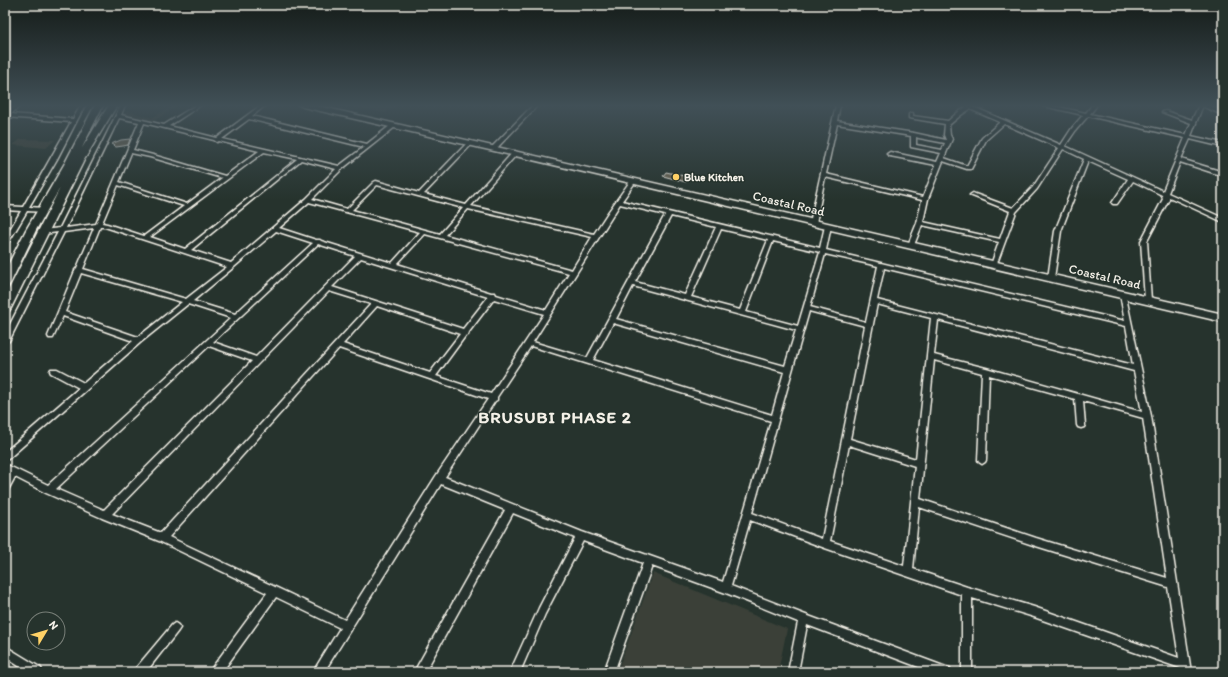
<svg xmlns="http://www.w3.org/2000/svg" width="1228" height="677" font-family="Itim,sans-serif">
	<rect width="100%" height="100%" fill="#26332d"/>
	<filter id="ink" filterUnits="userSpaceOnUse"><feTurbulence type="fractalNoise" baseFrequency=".025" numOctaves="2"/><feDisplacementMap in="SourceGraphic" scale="8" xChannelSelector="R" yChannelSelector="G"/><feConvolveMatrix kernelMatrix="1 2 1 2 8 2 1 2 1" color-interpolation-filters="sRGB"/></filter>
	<g filter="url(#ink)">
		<!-- built -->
		<path fill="#3a4138" d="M174,105H179L152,122L122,114L128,111L152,118Z
			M345,105H397L385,113Z
			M21,139L55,140L46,148L13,145Z
			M653,573L787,629L778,672H617Z"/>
		<!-- building -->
		<path fill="#686251" stroke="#f4f1e8" d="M130,139L128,145L123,146L116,147L111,144L121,140Z
			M666,172L689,177L686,182L663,176Z"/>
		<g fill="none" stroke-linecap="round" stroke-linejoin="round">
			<defs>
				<path id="street" d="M16,105H21L11,114L73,119L81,105H85L57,159L29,207L44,208L47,210L44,212L27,211L8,243L5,245V238L21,211L5,210V206L23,207L71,122L5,117V114Z
					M121,105H125L121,115L164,125L196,105H201L169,126L217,138L261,105H266L252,116L367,144L391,125H395V127L342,169L312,199L347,209L374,182L376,181L419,193L468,142L470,141L473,143L472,144L424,194L466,205L513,152L515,151L518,153L517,154L471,206L594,234L609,211L631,180L633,179L636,181L622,201L820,248L825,226L828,224L831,226L826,250L1125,321L1120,294L1121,292H1125L1151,416L1191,672H1181L1180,668L1034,617L972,598V672H962V595L825,548L750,520L731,586L803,614L946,667L950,668L951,672H932L807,625L798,672H788L798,622L726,593L652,566L614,672H604L643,563L583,541L545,614L520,672H510L539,608L575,538L513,513L425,672H414L505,510L441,484L324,672H313L340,628L276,597L222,672H211L212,668L267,593L159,541L102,518L46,493L15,477L8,490L5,491V479L8,474L5,472V464L48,485L231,318L188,304L141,342L8,459L5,460V452L79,388L51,373L50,371L51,369H57L84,383L133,341L63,316L53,338H49L48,336L75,271V270L77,268L94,228L64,232L9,341L5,344V334L58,232L43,234L40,232L43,230L60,228ZM119,118L139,122L96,224L66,228ZM249,119L364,147L339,166L222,139ZM144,123L214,140L217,142L219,141L259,151L225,176L153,155L133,150ZM264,152L297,159L185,249L150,237ZM131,153L150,157L222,178L187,204L119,182ZM301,160L336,169L306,199L231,263L191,250ZM118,185L184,206L144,236L107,224L102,223ZM377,185L463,208L440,234L352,210ZM309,202L420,232L392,263L321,241L320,240H316L279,228ZM620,204L665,215L587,358L533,342ZM468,209L592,237L572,270L445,235ZM671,216L716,227L685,295L635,282ZM100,227H105L227,267L186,299L83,269ZM721,229L768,240L740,310L691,297ZM276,231L313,243L235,314L193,301L234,267ZM425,234L569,273L546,310L496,295L495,293H491L397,264ZM773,241L820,252L798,326L746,312ZM318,244L355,256L256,357L213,342ZM825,254L878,266L866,322L810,307ZM361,258L488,297L463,329L332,287ZM884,268L1126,326L1133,365L877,300ZM81,273L182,302L138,337L65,312ZM633,286L796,330L785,366L616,319ZM329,291L371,304L161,533L112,514ZM494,299L544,314L491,394L436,376L466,335H468L469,332ZM877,304L931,318L916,459L850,439ZM377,306L460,334L430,373L343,344ZM809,311L865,326L822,539L752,513ZM938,320L1134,371L1142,412L986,368L934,355ZM613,323L784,372L772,415L593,360ZM209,346L252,361L104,510L56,489ZM531,346L771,421L723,582L582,532L445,477L495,401L497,400V397ZM339,348L488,399L436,476L345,620L169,537ZM934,360L982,373L978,460L979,462L982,464L985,462L986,460L989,375L1075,399L1077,425L1078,427L1081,428L1084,427L1085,425L1083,401L1143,418L1167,578L1036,538L920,499ZM849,445L915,466L904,566L830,541ZM919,507L1036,546L1168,587L1179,658L1034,607L967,587L913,569Z
					M533,105H538L496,149H492V147Z
					M836,105H840L837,121L914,133L946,140L944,135L945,124L909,118V114L911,113H913V116L948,121L957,113L966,107L963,105H969L1061,145L1072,128L1083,115L1044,106L1042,105H1050L1086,113L1092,105H1097L1090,114L1186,135L1191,123L1162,112L1166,111L1192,120L1199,105H1203L1191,136L1223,143V147L1190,139L1181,159L1223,172V176L1180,162L1168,193L1223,218V222L1169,197V199L1147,241L1151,300L1148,302L1145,300L1141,241L1163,199L1162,195L1133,181L1117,204H1113L1112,203L1128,179L1088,161L1061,231L1054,278L1051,280L1048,278L1055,231L1084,159L1063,149L1037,189L1016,212L996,266L994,267L991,265L999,242L922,225L914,245L911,247L909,246L908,245L917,223L922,200L825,177L816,223L813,225L811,224L810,223ZM970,109L1000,122L982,138L967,166L944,158L952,139L950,135L949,125L961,115ZM1088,116L1185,138L1163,191L1065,146L1076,130ZM837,124L911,136V147L941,153L937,162L890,152L887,154L890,156L936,165L923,197L826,174ZM1004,124L1059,148L1033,187L1013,208L975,194L973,193L970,195L1010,211L1000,239L923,222L928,199L943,161L967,169H971L986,140ZM916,137L919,138L945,143L942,150L916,145Z
					M175,623L178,625L180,628L178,631L146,672H135L136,668L172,625Z
					M5,646L41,668L42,672H28L5,657Z"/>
				<path id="secondary" d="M1200,105H1210L1223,110V115Z"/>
				<path id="primary" d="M95,105H103L82,148L109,105H117L84,160L11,308L9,311L5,312V297L60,188L36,230L11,282L9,285L5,286V271L26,230L65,163Z
					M299,105H314L1223,314V322L494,151L303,107Z"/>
			</defs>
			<!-- street casing -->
			<use href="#street" stroke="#f4f1e8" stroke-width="3"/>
			<!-- secondary casing -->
			<use href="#secondary" stroke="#f4f1e8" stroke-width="3"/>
			<!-- primary casing -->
			<use href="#primary" stroke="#f4f1e8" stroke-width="3"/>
			<!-- street -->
			<use href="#street" fill="#26332d" fill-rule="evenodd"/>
			<!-- secondary -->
			<use href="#secondary" fill="#26332d" fill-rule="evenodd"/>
			<!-- primary -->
			<use href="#primary" fill="#26332d" fill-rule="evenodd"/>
		</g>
	</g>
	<!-- sky -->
	<linearGradient id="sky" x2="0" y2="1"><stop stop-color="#151c19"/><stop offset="0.53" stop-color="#415057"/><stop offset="1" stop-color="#415057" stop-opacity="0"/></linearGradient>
	<rect width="1228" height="200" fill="url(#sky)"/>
	<!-- markers -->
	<circle fill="#ffd166" stroke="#26332d" stroke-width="1.5" cx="676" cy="177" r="4"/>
	<g text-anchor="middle" stroke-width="3" stroke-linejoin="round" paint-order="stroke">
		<!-- far-poi labels -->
		<g font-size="11" font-weight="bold" fill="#f4f1e8" stroke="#26332d" text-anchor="start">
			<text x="684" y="181">Blue Kitchen</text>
		</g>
		<!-- street labels -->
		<g font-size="13" fill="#f4f1e8" stroke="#26332d">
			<text transform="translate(789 203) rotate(13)" y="5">Coastal Road</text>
			<text transform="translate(1105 276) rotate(13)" y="5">Coastal Road</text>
		</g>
		<!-- district labels -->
		<g font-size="17" font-weight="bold" letter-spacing="1" fill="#f4f1e8" stroke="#26332d">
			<text x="555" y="423">BRUSUBI PHASE 2</text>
		</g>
	</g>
	<!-- margin -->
	<rect width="1228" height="677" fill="none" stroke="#26332d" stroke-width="20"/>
	<rect x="10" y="10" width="1208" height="657" fill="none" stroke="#f4f1e8" stroke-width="1.5" filter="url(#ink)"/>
	<!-- north arrow -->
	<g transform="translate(46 631) rotate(52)"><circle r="19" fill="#26332d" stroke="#787f78"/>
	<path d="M0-3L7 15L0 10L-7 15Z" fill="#ffd166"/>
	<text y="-6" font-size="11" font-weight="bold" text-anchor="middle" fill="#f4f1e8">N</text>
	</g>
</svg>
